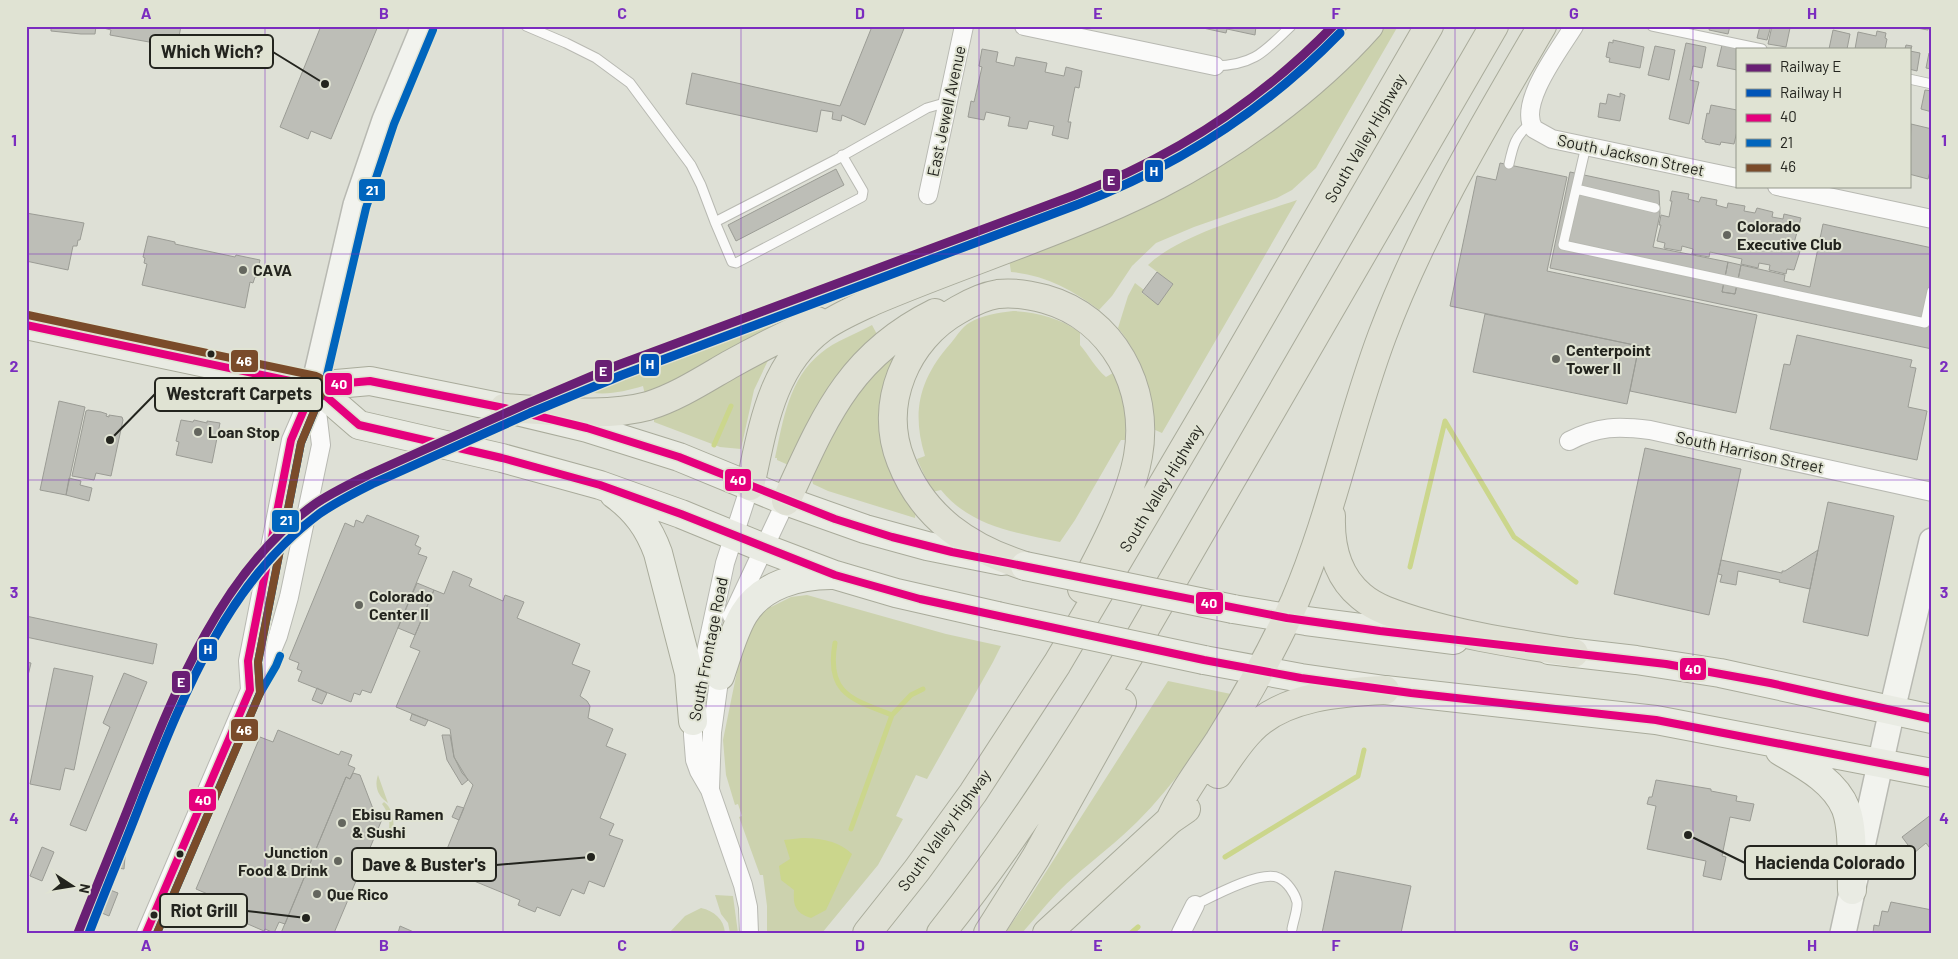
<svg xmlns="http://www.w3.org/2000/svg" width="1958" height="959" font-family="Barlow,sans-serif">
	<rect width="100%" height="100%" fill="#dee0d6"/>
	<!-- green -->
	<path fill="#ccd2ae" d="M1381,26H1398L1316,168L1292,190L1277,198L1194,227L1156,243L1132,266L1112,296L1099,310C1073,290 1044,275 1011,272L1009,259L1132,213L1210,173L1242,149Z
		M1297,200L1162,433L1153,429C1153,392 1142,357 1118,328L1128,296L1135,283L1144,290L1142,293L1158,304L1173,284L1148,265C1180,234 1254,215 1297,200Z
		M1013,311C1038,312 1059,318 1080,332V345C1089,355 1095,368 1106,377L1113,373C1122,393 1128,417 1125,440H1121L1075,520L1060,542C1017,533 971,527 941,490L932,492L917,459L925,456C911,411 920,378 951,343C956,337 962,327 969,323C982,315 998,313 1013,311Z
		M766,315L770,328L679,380L645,395L643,386C623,392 601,397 581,390Z
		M872,325L879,338L793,467L777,460V458H775C783,421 789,378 821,353C835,341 856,334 872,325Z
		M902,345L896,355L916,510L915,518L828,491L813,484L811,476L825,444L859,386Z
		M772,352L754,390L741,449L720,447L654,422V414Z
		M807,595L946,634L1001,646L993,662L927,779L916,775L896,816L903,819L878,865L822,933H767V906L763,875H760L739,817L742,816L738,804L735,805L726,775L723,740L743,642L765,601L771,607L791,597Z
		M1168,681L1231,694C1204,741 1175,784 1137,822C1117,842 1094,859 1074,877C1054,894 1039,914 1022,933H1005L1028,900Z
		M378,775L388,803C378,796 374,787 378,775Z
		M384,802C394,809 395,825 392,835L388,834C391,822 389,814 382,804Z
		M715,895L733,896L738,933H730L728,923L721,914Z
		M701,908C714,911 724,919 725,933H669L685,916Z"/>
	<!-- water -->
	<path fill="#cbd68c" d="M802,838C820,838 839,841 852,854L826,910L811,918C795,913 793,905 794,890L781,880L779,866L790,859L784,840Z"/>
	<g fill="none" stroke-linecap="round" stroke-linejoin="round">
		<!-- stream -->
		<path stroke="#cbd68c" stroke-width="5" d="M714,445L731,406
			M1410,567L1445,421L1514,537L1576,582
			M835,643C826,694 852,699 892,715
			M851,829L892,715L911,695L923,689
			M1225,857L1358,776L1364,750
			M1131,933L1138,927"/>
	</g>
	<!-- building -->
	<path fill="#bdbeb7" stroke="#9b9c95" d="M51,26H181L177,47L110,35L111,30L96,26L95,34H81L51,31Z
		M321,26H378L331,139L311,131L308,139L280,127Z
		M871,26H905L865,125L842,115L841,121L832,119L833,112L821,110L817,132L686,104L692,73L840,106L871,29Z
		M1203,26H1256L1255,35L1227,29L1226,33L1203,28Z
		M1710,26H1730L1728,34L1709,30Z
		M1760,26H1771L1767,40L1757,38Z
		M1772,26L1790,28L1786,47L1768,44Z
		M1905,26H1929L1928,30Z
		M1833,30L1850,34L1847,49H1829Z
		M1877,31L1886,33L1885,38L1887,39L1885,49H1855L1858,32L1876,36Z
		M1613,40L1644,47L1640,68L1609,62L1610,58L1606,57L1609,42L1613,43Z
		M1686,43L1706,47L1702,68L1693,66L1690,80L1699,82L1689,124L1669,119Z
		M1722,45L1738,49H1737V70L1717,66Z
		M1906,45L1912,46L1910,51L1920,53L1917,71L1909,69V49H1905Z
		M1655,46L1675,50L1669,80L1648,75Z
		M982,49L998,52L996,62L1014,66L1016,57L1047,63L1045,72L1064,76L1066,67L1082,71L1079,88L1075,87L1068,122H1071L1068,139L1052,135L1054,126L1029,121L1027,129L1008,126L1010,117L986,112L984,120L968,117L971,101L974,102L982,67L979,66Z
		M1929,53L1932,54V69L1926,68Z
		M1925,90L1932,91V112L1921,109Z
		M1620,93L1625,95L1620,121L1598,117L1600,103L1606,104L1608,94L1620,97Z
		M1711,105L1737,110V131L1734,144L1721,142L1720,145L1705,142V140L1702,139L1707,113L1709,114Z
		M1911,124L1932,129V164L1928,179L1909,174Z
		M1500,163L1567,177L1547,271L1757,315L1736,413L1630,391L1639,346L1450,306L1477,176L1496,180Z
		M836,169L844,185L736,241L728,225Z
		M1570,172L1659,191L1660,214L1653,247L1728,262L1722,292L1735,294L1741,265L1785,275L1784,281L1810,287L1823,224L1932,248V349L1550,268Z
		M1672,191L1689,194L1688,199L1699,202L1701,197L1717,200L1716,205L1727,208L1728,203L1745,206L1744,211L1755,213L1757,208L1773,212L1772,217L1783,219L1784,214L1801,218L1794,243L1802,245L1794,270L1787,269L1786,274L1769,270L1770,265L1759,263L1758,268L1741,264L1742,259L1710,252L1709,257L1692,254L1693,249L1682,246L1681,251L1664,248L1665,243L1657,241L1661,225H1659L1661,215L1669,217L1672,201H1670Z
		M26,213L84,223L80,240H78L77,246H73L68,270L26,261Z
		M148,236L175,242V244L235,257L236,255L260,260L256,278L255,277L253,283L250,282L245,308L142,285L147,264L144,263L145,258L143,257Z
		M1728,262L1741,265L1735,294L1722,292Z
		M1157,272L1173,284L1158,305L1142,292Z
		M1485,314L1639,346L1627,404L1473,372Z
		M1797,335L1912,360L1910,367L1916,368L1908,407L1927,411L1917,460L1770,429L1784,364L1790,365Z
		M59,401L85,407L66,495L40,490Z
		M88,410L101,412L107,414L106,416L109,417V415L122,417L123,420L111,476L96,473L94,480L72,476L86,411Z
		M181,420L193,422L194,420L207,423V421L220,423L212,463L176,455L179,442L176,441Z
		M1645,448L1741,469L1709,615L1614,594Z
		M69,478L81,481L80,485L92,488L89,501L66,495Z
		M1828,502L1894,516L1868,636L1803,622Z
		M367,515L419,536L415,545L421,548L418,554L427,557L371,693L362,690L360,695L354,693L351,702L298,681L302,671L297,669L299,663L289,659L345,523L354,527L356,520L363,523Z
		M1818,550L1810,589L1779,582L1780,580L1738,571L1736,585L1720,582L1722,575L1718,574L1721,560L1782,573V571H1785Z
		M453,571L472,579L469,586L503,601L505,595L524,602L517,618L580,644L572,664L590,671L580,696L587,701L590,706L588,718L613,729L606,746L626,754L600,818L614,824L609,835L623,840L604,887L589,881L584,894L572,889L560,916L537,907L535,912L518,905L520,900L445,869L450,856L445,854L473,785L462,773L454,757L450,729L396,707L420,651L410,647L415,635L434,590L444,594Z
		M417,583L434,590L415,635L398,628Z
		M26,616L157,644L153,664L26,637Z
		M26,662L31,663L26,684Z
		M54,668L93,676L74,770L65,768L60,790L30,784Z
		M124,673L147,682L86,831L70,825L110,727L103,723Z
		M317,688L327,693L322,704L312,700Z
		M412,714L428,720L425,726L410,720Z
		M278,730L339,755L341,751L352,755L348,765L355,768L350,779L346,777L285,924L279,922L274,933L265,929L264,931L206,906L210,895L196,889L260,737L273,742Z
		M442,735H450L454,757L468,780L462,785L447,760Z
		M353,773L360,775L375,814L383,817L334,933H281L346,777L350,779Z
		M1656,780L1711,789V791L1737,796L1736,801L1754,804L1750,821L1730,817L1722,856L1726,857L1721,880L1703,876L1706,861L1647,849L1656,806L1647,804L1649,797H1652Z
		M457,806L464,808L459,820L452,817Z
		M1932,814V851L1926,843L1914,853L1902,837Z
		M126,830L130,831L126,845L124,869L118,868L120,847Z
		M42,847L54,852L42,881L30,876Z
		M1335,871L1411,886L1401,933H1322Z
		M105,888L118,893L109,916L97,911Z
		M1891,902L1932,910V933H1873L1874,925L1879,926L1882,911L1888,912Z
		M400,926L416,933H398Z"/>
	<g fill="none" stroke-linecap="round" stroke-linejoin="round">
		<defs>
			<path id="lane" d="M526,26L566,43L596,58L630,83L691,165L701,185L715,222L837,159L927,108L948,102
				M1652,26L1762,49
				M1215,66C1254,65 1264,52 1291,26
				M1909,79L1932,84
				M1509,164C1513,146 1515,136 1530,124
				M1576,189L1586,146
				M1655,208L1576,189L1563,245L1925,323L1932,291
				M715,222L732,262L736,263L862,197L863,191L842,155
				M1195,905C1211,897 1262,869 1279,878C1287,882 1295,893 1297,902C1298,909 1293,922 1292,929"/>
			<path id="street" d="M1024,26L1215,66
				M1574,26C1560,49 1517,104 1534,129L1552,139L1737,178
				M1777,186L1932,219
				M928,195L964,26
				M1569,441C1598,426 1618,426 1650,430L1932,492
				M732,616L786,501
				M250,690L248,661L291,440L314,387
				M710,789L712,732L721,666
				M146,933L250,690L267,662L278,636L289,597L321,445L314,386
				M749,933L748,907L743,885L710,790L699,771L695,760L693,735V721L697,694L725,563L750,486
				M1181,933L1195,905"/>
			<path id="secondary" d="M314,386L356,205L385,120L424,26
				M1843,933L1892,710L1932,541"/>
			<path id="primary" d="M26,325L314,386L370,381L504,408L587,428L679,457L786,501L865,529L927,546L1002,561
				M314,386L359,425L502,458L600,485L681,514L764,548L835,575L896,593L997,616
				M614,494C636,510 649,528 658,553L689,673L693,721
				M1233,609L1306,621L1454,640
				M1549,650L1636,660L1720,673L1932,719
				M1204,660L1301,678L1385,690L1656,720L1932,773
				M720,676C727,656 733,632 744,614C762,585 798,575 831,575
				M1780,751C1804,765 1835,781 1846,809C1854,831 1851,866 1852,890"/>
			<path id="highway" d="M504,408C549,410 604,418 648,406C677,397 703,380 729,365C758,349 787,334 817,321
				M750,486C763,427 771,366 822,328C837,317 856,309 873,301C967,261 1066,231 1158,185C1233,147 1313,89 1369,26
				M786,501C824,419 848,356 935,313
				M1331,516C1330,546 1337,576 1361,596C1376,609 1397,615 1416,621C1468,637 1521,644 1574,653
				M1025,566C969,548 923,518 901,461C878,404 906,339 958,310C970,303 985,296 998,294C1014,292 1030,295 1045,299C1113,318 1150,388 1138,456C1131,497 1102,552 1082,589
				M1218,774C1228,759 1238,743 1251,730C1283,696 1342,692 1385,690
				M1170,820C1183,791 1202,767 1219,741C1247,696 1273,649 1295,601C1332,515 1349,424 1382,336C1423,227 1483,127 1542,26
				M867,933L917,870L973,793L1057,664L1223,382L1429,26
				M941,933C1015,840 1078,741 1139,639L1494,26
				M988,933L1036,857L1122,703
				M1047,933L1170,820L1186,809"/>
		</defs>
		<!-- lane casing -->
		<use href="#lane" stroke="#b8b9b2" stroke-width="11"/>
		<!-- street casing -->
		<use href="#street" stroke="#b8b9b2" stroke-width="20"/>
		<!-- secondary casing -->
		<use href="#secondary" stroke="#b8b9b2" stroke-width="28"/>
		<!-- primary casing -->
		<use href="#primary" stroke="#a9ab9b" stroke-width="30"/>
		<!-- highway casing -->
		<use href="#highway" stroke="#a9ab9b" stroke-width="30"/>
		<!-- lane -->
		<use href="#lane" stroke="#fafaf9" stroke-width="9"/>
		<!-- street -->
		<use href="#street" stroke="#fafaf9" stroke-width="18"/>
		<!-- secondary -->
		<use href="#secondary" stroke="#f2f3ee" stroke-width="25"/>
		<!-- primary -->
		<use href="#primary" stroke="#e9ebe3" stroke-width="28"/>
		<!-- highway -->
		<use href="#highway" stroke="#dfe0d4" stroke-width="28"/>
		<defs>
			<path id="primary-bridge" d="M1025,566L1233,609
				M997,616L1204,660"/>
		</defs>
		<!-- primary-bridge casing -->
		<use href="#primary-bridge" stroke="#a9ab9b" stroke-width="30" stroke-linecap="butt"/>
		<!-- primary-bridge -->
		<use href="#primary-bridge" stroke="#e9ebe3" stroke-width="28"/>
		<defs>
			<path id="bus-1" d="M26,325L314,386L370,381L504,408L587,428L679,457L835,519L892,537L952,552L1287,618L1380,631L1666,664L1770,683L1932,719
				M314,386L359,425L502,458L600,485L681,514L835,575L920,599L1204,660L1301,678L1411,693L1656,720L1932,773
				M146,933L250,690L248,661L291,440L314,386"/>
			<path id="bus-2" d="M260,689L258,662L301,443L324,388L366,208L394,124L433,30
				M157,933L259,695L276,666L280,656"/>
			<path id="bus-3" d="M28,315L316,376C322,378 325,383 323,390L301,443L258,662L260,693L157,933"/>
		</defs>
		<!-- bus-1 casing -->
		<use href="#bus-1" stroke="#e0e3d3" stroke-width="11"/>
		<!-- bus-2 casing -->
		<use href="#bus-2" stroke="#e0e3d3" stroke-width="11"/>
		<!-- bus-3 casing -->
		<use href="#bus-3" stroke="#e0e3d3" stroke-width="11"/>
		<!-- bus-1 -->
		<use href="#bus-1" stroke="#e5007d" stroke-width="8"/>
		<!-- bus-2 -->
		<use href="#bus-2" stroke="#0065bd" stroke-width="8"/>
		<!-- bus-3 -->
		<use href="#bus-3" stroke="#7a4b2a" stroke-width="8"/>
		<defs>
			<path id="rail-1" d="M78,933C96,887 115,842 133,796C174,693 221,571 315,504C331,493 350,484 368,475L526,404L618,365L1075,195C1174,157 1259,102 1333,26"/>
			<path id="rail-2" d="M89,933C106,888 125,844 142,799C183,696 227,582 319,514C336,502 354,493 372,484L530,413L622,375L1079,204C1179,166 1265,110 1340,33"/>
		</defs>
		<!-- rail-1 casing -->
		<use href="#rail-1" stroke="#e0e3d3" stroke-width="12"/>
		<!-- rail-2 casing -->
		<use href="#rail-2" stroke="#e0e3d3" stroke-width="12"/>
		<!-- rail-1 -->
		<use href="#rail-1" stroke="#691f74" stroke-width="9"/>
		<!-- rail-2 -->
		<use href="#rail-2" stroke="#0055b8" stroke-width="9"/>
	</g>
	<!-- grid -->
	<path fill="none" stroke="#7b2cbf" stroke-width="1" stroke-opacity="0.55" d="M265,26V933M503,26V933M741,26V933M979,26V933M1217,26V933M1455,26V933M1693,26V933M26,254H1932M26,480H1932M26,706H1932"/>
	<!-- markers -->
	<g fill="#64665e" stroke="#e0e3d3" stroke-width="2">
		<circle cx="1727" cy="235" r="5"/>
		<circle cx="243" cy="270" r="5"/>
		<circle cx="1556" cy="359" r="5"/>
		<circle cx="198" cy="432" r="5"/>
		<circle cx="359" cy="605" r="5"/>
		<circle cx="342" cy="823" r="5"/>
		<circle cx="338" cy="861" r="5"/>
		<circle cx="317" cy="894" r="5"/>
	</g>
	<g fill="#23241e" stroke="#e0e3d3" stroke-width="2">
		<circle cx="211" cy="354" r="4.5"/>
		<circle cx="180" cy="854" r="4.5"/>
		<circle cx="154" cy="915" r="4.5"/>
	</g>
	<g text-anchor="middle" stroke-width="4" stroke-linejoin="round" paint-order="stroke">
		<!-- street labels -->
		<g font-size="16" fill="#23241e" stroke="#e0e3d3">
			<text transform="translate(946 111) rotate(-78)" y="6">East Jewell Avenue</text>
			<text transform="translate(1365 138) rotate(-60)" y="6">South Valley Highway</text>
			<text transform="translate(1631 155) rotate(12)" y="6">South Jackson Street</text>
			<text transform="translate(1750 452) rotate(12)" y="6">South Harrison Street</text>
			<text transform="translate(1161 488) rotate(-59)" y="6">South Valley Highway</text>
			<text transform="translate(708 649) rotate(-79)" y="6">South Frontage Road</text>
			<text transform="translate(944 830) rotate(-54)" y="6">South Valley Highway</text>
		</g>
		<!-- poi labels -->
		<g font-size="16" font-weight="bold" fill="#23241e" stroke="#e0e3d3" text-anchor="start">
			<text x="1737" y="232">Colorado<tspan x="1737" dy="18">Executive Club</tspan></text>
			<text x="253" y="276">CAVA</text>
			<text x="1566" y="356">Centerpoint<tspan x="1566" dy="18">Tower II</tspan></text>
			<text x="208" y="438">Loan Stop</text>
			<text x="369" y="602">Colorado<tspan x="369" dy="18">Center II</tspan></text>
			<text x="352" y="820">Ebisu Ramen<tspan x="352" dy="18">&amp; Sushi</tspan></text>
			<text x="328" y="858" text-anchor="end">Junction<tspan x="328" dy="18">Food &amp; Drink</tspan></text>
			<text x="327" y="900">Que Rico</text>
		</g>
	</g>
	<!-- callouts -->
	<path fill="none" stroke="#23241e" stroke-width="2" d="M325 84L273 52M110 440L155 394M1688 835L1745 863M591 857L496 865M306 918L247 911"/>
	<g fill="#23241e" stroke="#e0e3d3" stroke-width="2">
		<circle cx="325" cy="84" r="5"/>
		<circle cx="110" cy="440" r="5"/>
		<circle cx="1688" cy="835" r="5"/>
		<circle cx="591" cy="857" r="5"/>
		<circle cx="306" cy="918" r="5"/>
	</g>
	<g fill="#e0e3d3" stroke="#23241e" stroke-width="2">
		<rect x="150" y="35" width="123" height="33" rx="5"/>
		<rect x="155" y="378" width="167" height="33" rx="5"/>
		<rect x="1745" y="846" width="170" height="33" rx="5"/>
		<rect x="352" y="848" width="144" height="33" rx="5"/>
		<rect x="160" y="894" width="87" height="33" rx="5"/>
	</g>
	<g font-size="18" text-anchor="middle" font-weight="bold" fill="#23241e">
		<text x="212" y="58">Which Wich?</text>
		<text x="239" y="400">Westcraft Carpets</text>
		<text x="1830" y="869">Hacienda Colorado</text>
		<text x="424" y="871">Dave &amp; Buster's</text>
		<text x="204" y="917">Riot Grill</text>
	</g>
	<g stroke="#e0e3d3" stroke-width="2">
		<rect x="1144" y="159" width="20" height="24" rx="5" fill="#0055b8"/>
		<rect x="1102" y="168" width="19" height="24" rx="5" fill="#691f74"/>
		<rect x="358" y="178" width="28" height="24" rx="5" fill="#0065bd"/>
		<rect x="230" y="349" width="29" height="24" rx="5" fill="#7a4b2a"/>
		<rect x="640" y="353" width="20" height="24" rx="5" fill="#0055b8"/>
		<rect x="594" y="359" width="19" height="24" rx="5" fill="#691f74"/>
		<rect x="324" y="372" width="29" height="24" rx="5" fill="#e5007d"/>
		<rect x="724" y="468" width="28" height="24" rx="5" fill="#e5007d"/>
		<rect x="271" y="509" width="29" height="24" rx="5" fill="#0065bd"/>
		<rect x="1195" y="591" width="29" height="24" rx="5" fill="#e5007d"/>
		<rect x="198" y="638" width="20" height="24" rx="5" fill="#0055b8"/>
		<rect x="1679" y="657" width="28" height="24" rx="5" fill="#e5007d"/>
		<rect x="171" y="670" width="20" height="24" rx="5" fill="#691f74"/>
		<rect x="230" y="718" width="29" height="24" rx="5" fill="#7a4b2a"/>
		<rect x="188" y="788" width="29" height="24" rx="5" fill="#e5007d"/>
	</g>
	<g font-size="14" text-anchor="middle" font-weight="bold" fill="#fff">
		<text x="1154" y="176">H</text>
		<text x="1111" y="185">E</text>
		<text x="372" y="195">21</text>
		<text x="244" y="366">46</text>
		<text x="650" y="369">H</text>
		<text x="603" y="376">E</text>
		<text x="339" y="389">40</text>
		<text x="738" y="485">40</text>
		<text x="286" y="525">21</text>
		<text x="1209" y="608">40</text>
		<text x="208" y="654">H</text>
		<text x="1693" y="674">40</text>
		<text x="181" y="687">E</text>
		<text x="244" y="735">46</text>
		<text x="203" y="805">40</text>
	</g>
	<!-- border -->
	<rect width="1958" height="959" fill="none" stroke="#e0e3d3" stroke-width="55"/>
	<!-- legend -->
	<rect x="1736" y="48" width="175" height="140" fill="#e0e3d3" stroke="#94978b"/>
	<rect x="1746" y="64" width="25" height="8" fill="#691f74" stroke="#94978b"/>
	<text x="1780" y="72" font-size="15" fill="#23241e">Railway E</text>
	<rect x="1746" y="89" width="25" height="8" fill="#0055b8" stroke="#94978b"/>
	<text x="1780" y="98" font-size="15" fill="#23241e">Railway H</text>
	<rect x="1746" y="114" width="25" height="8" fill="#e5007d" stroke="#94978b"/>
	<text x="1780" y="122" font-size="15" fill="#23241e">40</text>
	<rect x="1746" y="139" width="25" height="8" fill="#0065bd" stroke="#94978b"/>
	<text x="1780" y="148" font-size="15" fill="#23241e">21</text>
	<rect x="1746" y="164" width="25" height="8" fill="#7a4b2a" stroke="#94978b"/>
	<text x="1780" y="172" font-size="15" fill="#23241e">46</text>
	<!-- north arrow -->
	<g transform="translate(72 886) rotate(102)" stroke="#e0e3d3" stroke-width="4" paint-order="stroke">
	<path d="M0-4L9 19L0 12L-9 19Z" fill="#23241e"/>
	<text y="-8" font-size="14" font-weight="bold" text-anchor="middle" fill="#23241e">N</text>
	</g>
	<rect x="28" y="28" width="1902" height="904" fill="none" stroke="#7b2cbf" stroke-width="2"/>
	<g font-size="16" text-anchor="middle" font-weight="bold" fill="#7b2cbf">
		<text x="146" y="19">A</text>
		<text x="384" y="19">B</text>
		<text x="622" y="19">C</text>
		<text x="860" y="19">D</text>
		<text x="1098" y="19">E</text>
		<text x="1336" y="19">F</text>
		<text x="1574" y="19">G</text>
		<text x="1812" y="19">H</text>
		<text x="14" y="146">1</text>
		<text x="1944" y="146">1</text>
		<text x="14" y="372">2</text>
		<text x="1944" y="372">2</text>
		<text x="14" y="598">3</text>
		<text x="1944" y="598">3</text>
		<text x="14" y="824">4</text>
		<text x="1944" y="824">4</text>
		<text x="146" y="951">A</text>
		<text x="384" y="951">B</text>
		<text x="622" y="951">C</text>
		<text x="860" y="951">D</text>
		<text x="1098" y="951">E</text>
		<text x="1336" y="951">F</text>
		<text x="1574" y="951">G</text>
		<text x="1812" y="951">H</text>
	</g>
</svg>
